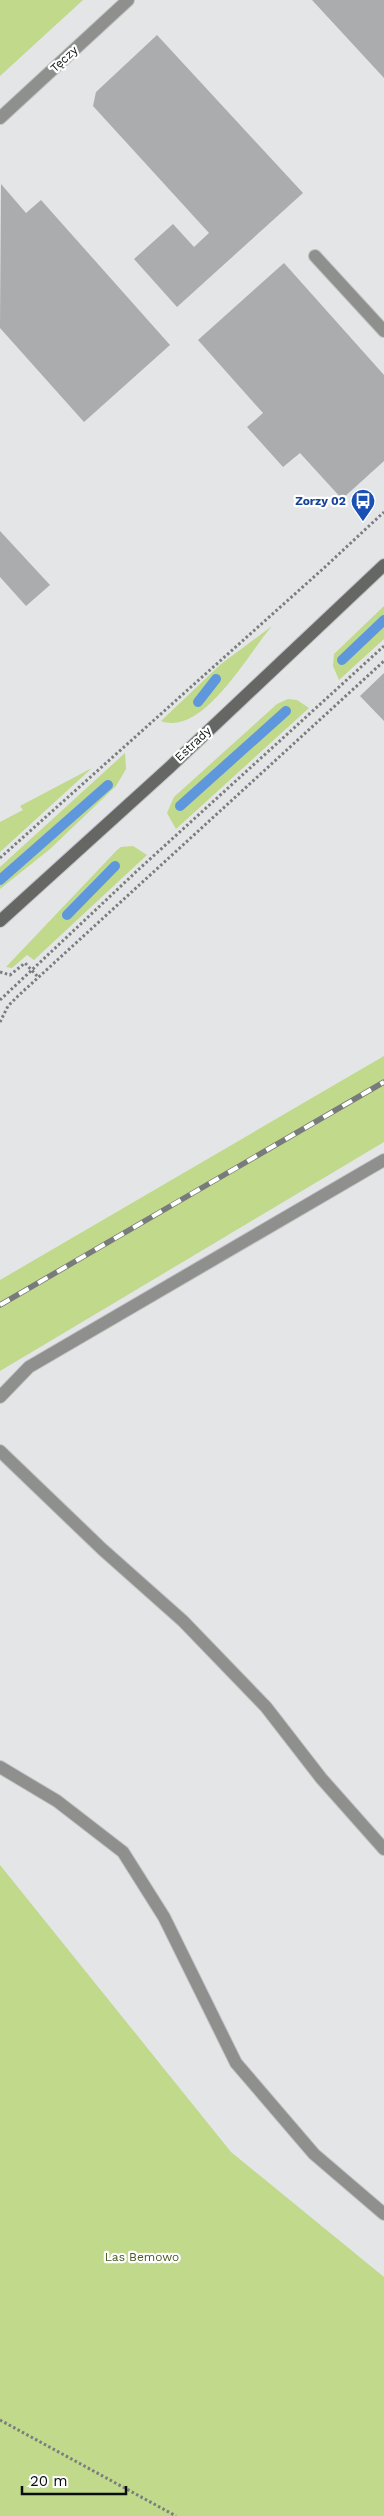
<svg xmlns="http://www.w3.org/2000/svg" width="384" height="2516" font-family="'Work Sans',sans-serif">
	<rect width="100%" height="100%" fill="#e3e5e7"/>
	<!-- green -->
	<path fill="#c0d98a" d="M0,0H83L0,76Z
		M384,606V639L339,680L333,666L334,654Z
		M272,626C249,652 203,737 161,721L221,664Z
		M288,699L297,700L309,708L176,829L167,813L174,797L277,704Z
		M125,753L126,769L116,786L50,849L0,889V867Z
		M92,768L0,852V853V822L23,810L20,806Z
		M133,846L147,855L34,960L27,955L12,968L6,967L117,850L121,847Z
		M384,1056V1142L0,1371V1280Z
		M0,1865L231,2152L384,2277V2516H0Z"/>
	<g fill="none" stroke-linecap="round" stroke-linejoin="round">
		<!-- stream -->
		<path stroke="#5f97dd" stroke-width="10" d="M342,660L384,620
			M198,702L216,679
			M180,806L286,711
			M0,880L108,785
			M67,915L115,866"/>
	</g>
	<!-- building -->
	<path fill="#aaacae" d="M312,0H384V78Z
		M157,35L303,193L177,307L134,259L173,224L194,247L209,233L93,106L96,92Z
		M1,184L26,213L41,200L170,345L84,422L0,328Z
		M284,263L384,375V461L342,499L300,453L283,467L247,427L263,413L198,340Z
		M0,531L50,585L26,606L0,577Z
		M384,673V721L360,696Z"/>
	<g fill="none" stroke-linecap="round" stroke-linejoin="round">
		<defs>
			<path id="lane" d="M315,256L384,331
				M0,1397L29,1367L384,1160
				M0,1451L102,1549L183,1621L266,1707L321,1778L384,1849
				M0,1767L57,1801L123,1852L164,1917L236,2063L314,2154L384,2214"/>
			<path id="street" d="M0,118L128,0"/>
			<path id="secondary" d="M0,921L170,767L384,565"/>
		</defs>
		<!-- lane casing -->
		<use href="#lane" stroke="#c0c2c4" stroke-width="14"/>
		<!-- street casing -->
		<use href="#street" stroke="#c0c2c4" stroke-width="14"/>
		<!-- secondary casing -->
		<use href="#secondary" stroke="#c0c2c4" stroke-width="14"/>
		<!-- path -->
		<path stroke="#7b7d7e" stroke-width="3" stroke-dasharray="2.5 2.5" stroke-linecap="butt" d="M0,858L325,567L384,512
			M0,972L10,975L25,963L38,977
			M0,1000L138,870L384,646
			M0,1022L8,1006L18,996L384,661
			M0,2420L176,2516"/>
		<!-- lane -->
		<use href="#lane" stroke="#8f8f8e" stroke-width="12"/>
		<!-- street -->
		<use href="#street" stroke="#8f8f8e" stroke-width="12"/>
		<!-- secondary -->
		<use href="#secondary" stroke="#666665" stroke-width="12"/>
		<defs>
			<path id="rail" d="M0,1305L384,1082"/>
		</defs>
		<!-- rail casing -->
		<use href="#rail" stroke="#787a7b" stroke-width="5.5"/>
		<!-- rail -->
		<use href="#rail" stroke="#fff" stroke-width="4" stroke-dasharray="11" stroke-linecap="butt"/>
	</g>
	<!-- icons -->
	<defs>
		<symbol id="bus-pin" viewBox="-11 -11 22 30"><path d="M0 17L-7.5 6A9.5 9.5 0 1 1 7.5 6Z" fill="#1a4fb4" stroke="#fff"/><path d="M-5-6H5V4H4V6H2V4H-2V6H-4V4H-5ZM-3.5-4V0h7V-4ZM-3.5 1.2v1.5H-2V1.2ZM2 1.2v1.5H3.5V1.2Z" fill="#fff"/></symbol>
	</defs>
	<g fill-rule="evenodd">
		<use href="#bus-pin" x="349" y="487" width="28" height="38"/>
	</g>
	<g text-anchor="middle" stroke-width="4.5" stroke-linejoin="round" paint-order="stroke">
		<!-- street labels -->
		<g font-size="12" fill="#0b0c0c" stroke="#fff">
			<text transform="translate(64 59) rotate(-43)" y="4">Tęczy</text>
			<text transform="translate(193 744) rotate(-43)" y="4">Estrady</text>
		</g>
		<!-- transit labels -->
		<g font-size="12" font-weight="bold" fill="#164399" stroke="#fff" text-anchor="end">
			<text x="346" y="505">Zorzy 02</text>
		</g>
		<!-- park labels -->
		<g font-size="12" fill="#4a5b1c" stroke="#fff">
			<text x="142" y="2261">Las Bemowo</text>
		</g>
	</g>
	<!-- scale -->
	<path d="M22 2486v8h104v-8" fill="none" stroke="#0b0c0c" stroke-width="2.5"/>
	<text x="30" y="2486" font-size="15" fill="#0b0c0c" stroke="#ffffff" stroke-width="4" paint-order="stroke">20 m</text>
</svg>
